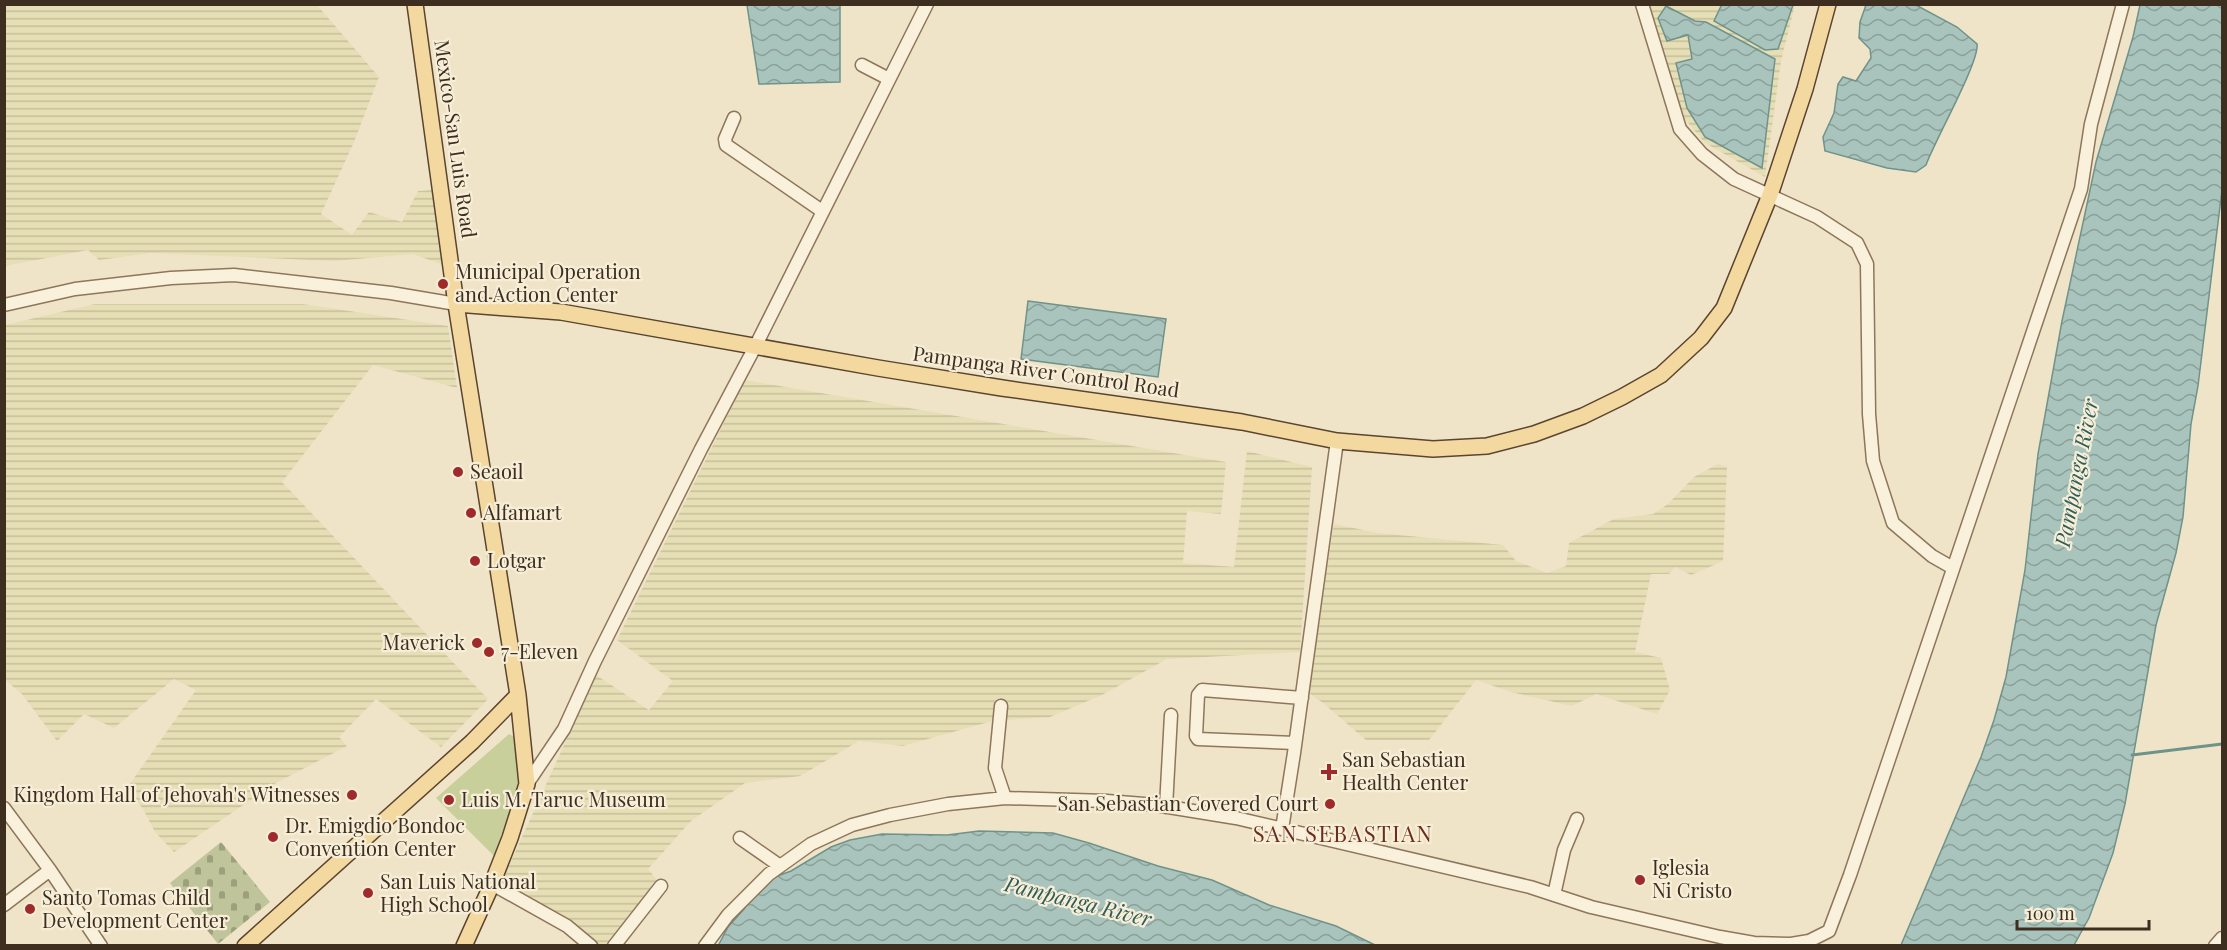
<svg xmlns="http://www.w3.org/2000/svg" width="2227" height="950" font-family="'Playfair Display',serif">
	<defs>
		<pattern id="farmland-rules" width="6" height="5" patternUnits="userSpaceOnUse" patternTransform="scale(1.5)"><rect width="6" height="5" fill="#e6deb5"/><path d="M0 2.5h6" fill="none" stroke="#c6bf9b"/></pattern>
		<pattern id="cemetery-stones" width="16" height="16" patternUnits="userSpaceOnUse" patternTransform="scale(1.5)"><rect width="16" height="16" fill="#bfc49a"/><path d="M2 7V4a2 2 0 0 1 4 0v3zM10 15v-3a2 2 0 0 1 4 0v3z" fill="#9ca07d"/></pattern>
		<pattern id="water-waves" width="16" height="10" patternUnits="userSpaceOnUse" patternTransform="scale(1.5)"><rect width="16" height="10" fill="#a9c4bc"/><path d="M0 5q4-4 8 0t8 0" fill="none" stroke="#8ba098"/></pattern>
	</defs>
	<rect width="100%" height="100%" fill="#f0e4c8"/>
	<!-- farmland -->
	<path fill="url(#farmland-rules)" d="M5,5H317L379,77L354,142L321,214L352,235L369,212L402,222L418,191L443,189L449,267L413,254L334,261L151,253L99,260L88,250L5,266Z
		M1650,5H1795L1781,61L1765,177L1705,143L1685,119L1673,88L1653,24Z
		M95,304H303L448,326L457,388L373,365L282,482L488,699L441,747L376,699L339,737L347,746L276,783L174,852L155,832L143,809L127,788L196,690L174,679L114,728L84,714L57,741L22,694L5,680V325Z
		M745,380L1226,462L1221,514L1187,511L1183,563L1234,567L1247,451L1312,467L1300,652L1167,659L1102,695L1050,717L992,721L903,746L859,741L800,776L745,783L691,821L648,869L660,884L609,945H598L570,923L502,881L596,675L649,710L673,681L617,640Z
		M1718,464L1727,467L1723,561L1691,575L1675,567L1669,574H1651L1635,652L1661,658L1670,690L1657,714L1596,694L1572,706L1511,692L1476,680L1429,740H1366L1323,703L1309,693L1314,650L1334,524L1378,533L1503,545L1516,561L1547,573L1566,566L1569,543L1614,519L1653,514L1668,504L1694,477Z"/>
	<!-- green -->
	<path fill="#c9cf9b" d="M509,734L515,737L521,779L494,856L436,798Z"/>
	<!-- cemetery -->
	<path fill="url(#cemetery-stones)" d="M221,842L270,902L218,944L170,883Z"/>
	<!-- water -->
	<path fill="url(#water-waves)" stroke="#6f938a" stroke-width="1.5" d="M1722,4L1793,5L1778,49L1765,50L1714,21Z
		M747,5H840V82L759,84Z
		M1866,5H1916L1957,27L1977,44C1980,61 1934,142 1926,165L1916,172L1887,168L1825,151L1823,137L1834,113L1838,84L1843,77L1856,81L1871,58L1870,49L1859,38L1860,22Z
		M2140,5H2222V190L2198,386L2191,424L2183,517L2176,553L2156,625L2125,804L2113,853L2089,918L2074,945H1901L1981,757L1994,720L2006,677L2025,570L2038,454L2062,321L2096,162L2133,37Z
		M1666,6L1695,21L1706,22L1775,59L1762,168L1705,137L1687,108L1676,63L1692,59L1688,35L1667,41L1658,18Z
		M1028,301L1166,319L1158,377L1021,359Z
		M979,831L1053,833L1089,843L1158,866L1212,880L1269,905L1336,926L1375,945L718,946L728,927L744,909L756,890L769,879L791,871L831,847L850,840L882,834L947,835Z"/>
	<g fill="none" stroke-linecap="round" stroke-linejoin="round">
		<!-- stream -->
		<path stroke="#6f938a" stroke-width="3" d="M2132,755L2222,744"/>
		<defs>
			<path id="minor" d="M1642,4L1680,129L1702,154L1734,179L1817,217L1857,243L1867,264L1869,414L1873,461L1893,523L1932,556L1953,568
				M862,65L889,79
				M734,118L725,139L726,145L822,211
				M4,305L75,289L171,278L234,275L391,293L456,304
				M1001,706L995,768L1005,798
				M1295,743L1198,739L1196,736L1198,695L1202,690L1302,698
				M527,784L564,729L595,661L701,449L756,345L927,4
				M1166,807L1171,715
				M4,808L50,870L101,946
				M1282,829L1294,753L1337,441
				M740,838L780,866
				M492,884L567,926L591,946
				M1554,895L1564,850L1577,819
				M4,905L50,870
				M614,946L661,886
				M705,946L728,915L769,874L811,844L852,825L890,815L948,804L1005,798L1107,801L1156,805L1236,818L1530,887L1591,907L1720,937L1754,943L1791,944L1809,941L1829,931L1850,875L2081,189L2091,124L2123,4
				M2215,946L2222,938"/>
			<path id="major" d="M456,304L561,312L878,368L1002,388L1242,422L1337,441L1433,449L1487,446L1534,434L1583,416L1622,397L1661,375L1701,338L1724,308L1770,195L1805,89L1828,4
				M245,946L472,742L518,695L456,304L415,4
				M464,946L492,884L510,838L527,784L518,695"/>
		</defs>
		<!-- minor casing -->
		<use href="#minor" stroke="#8d765c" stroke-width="15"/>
		<!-- major casing -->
		<use href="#major" stroke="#5b4430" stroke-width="18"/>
		<!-- minor -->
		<use href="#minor" stroke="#faf1dc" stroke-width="12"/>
		<!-- major -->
		<use href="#major" stroke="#f3d9a0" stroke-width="15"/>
	</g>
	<!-- markers -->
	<g fill="#9e2a2b" stroke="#f7eed8" stroke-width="2">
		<circle cx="443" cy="284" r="6"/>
		<circle cx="458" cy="472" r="6"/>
		<circle cx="471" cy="513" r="6"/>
		<circle cx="475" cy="561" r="6"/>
		<circle cx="477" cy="643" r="6"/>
		<circle cx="489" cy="652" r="6"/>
		<path d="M1326 763h6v6h6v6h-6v6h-6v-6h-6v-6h6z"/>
		<circle cx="352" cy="795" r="6"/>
		<circle cx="449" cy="800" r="6"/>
		<circle cx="1330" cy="804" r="6"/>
		<circle cx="273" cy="837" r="6"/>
		<circle cx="1640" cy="880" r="6"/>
		<circle cx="368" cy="893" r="6"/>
		<circle cx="30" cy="909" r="6"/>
	</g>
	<g text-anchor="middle" stroke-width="4.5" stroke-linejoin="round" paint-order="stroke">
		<!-- street labels -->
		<g font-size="20" fill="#3d2e20" stroke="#f7eed8">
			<text transform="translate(455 139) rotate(82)" y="7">Mexico-San Luis Road</text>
			<text transform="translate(1046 372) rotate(8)" y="7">Pampanga River Control Road</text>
		</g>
		<!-- poi labels -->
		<g font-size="20" fill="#3d2e20" stroke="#f7eed8" text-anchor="start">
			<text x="455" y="279">Municipal Operation<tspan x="455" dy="23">and Action Center</tspan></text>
			<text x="470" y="479">Seaoil</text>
			<text x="483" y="520">Alfamart</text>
			<text x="487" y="568">Lotgar</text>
			<text x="465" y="650" text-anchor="end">Maverick</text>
			<text x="501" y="659">7-Eleven</text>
			<text x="1342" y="767">San Sebastian<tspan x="1342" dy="23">Health Center</tspan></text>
			<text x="340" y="802" text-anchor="end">Kingdom Hall of Jehovah's Witnesses</text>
			<text x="461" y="807">Luis M. Taruc Museum</text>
			<text x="1318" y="811" text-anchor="end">San Sebastian Covered Court</text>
			<text x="285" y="833">Dr. Emigdio Bondoc<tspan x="285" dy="23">Convention Center</tspan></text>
			<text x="1652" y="875">Iglesia<tspan x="1652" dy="23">Ni Cristo</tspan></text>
			<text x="380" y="889">San Luis National<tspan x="380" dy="23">High School</tspan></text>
			<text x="42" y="905">Santo Tomas Child<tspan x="42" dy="23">Development Center</tspan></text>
		</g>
		<!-- water labels -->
		<g font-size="21" font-style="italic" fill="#2f5d5a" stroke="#f7eed8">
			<text transform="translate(2077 473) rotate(-79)" y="7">Pampanga River</text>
			<text transform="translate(1078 902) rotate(14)" y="7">Pampanga River</text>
		</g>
		<!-- quarter labels -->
		<g font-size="22" letter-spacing="1.5" fill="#6b2e1e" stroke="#f7eed8">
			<text x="1343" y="842">SAN SEBASTIAN</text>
		</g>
	</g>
	<!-- border -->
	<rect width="2227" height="950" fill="none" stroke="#3d2e20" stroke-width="12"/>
	<!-- scale -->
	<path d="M2017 920v9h132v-9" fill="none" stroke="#3d2e20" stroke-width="3"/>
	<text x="2026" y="920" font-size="18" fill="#3d2e20" stroke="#f7eed8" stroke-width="4.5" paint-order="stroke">100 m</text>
</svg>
